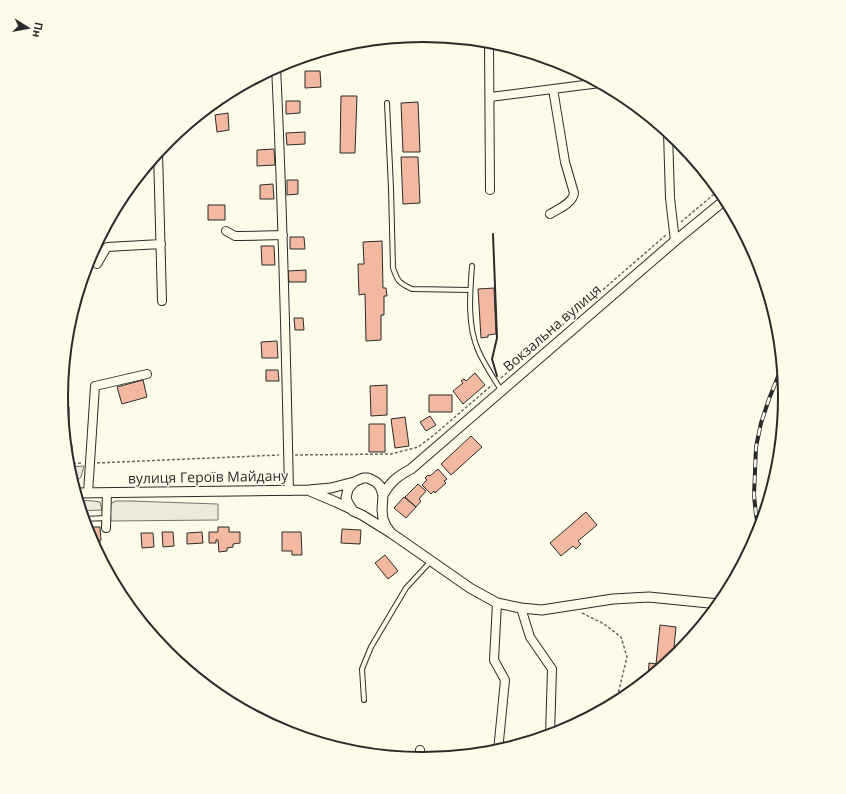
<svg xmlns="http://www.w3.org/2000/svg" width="846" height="794" font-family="'Open Sans',sans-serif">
	<rect width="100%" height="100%" fill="#fdfbea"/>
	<!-- green -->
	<path fill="#ecebdb" stroke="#74746e" d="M84,466L81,477L75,483H73L68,467Z
		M78,500L94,501L100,502L102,510L81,511Z
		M117,501H130L218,504V520L111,521L109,507L113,502Z"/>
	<!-- building -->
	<path fill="#f2b8a0" stroke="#2b2b2b" d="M305,71H320L321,87L305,88Z
		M341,96H357L355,153H340Z
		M286,101H300V113L286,114Z
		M418,102L420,152H403L401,103Z
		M228,113L229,130L217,132L215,115Z
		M305,132V144L287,145L286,133Z
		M274,149L275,165L257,166V150Z
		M401,157H418L420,203L403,204Z
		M287,180H298V194L287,195Z
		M273,184L274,199H260V185Z
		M208,205H225V220H208Z
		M290,237H304L305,249H290Z
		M382,241L383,288H386L387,296H384V315H381V340L366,341L365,294L359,295L358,264H364L363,242Z
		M261,246H274L275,265H262Z
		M306,270V282H289L288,271Z
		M494,288L496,334L488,335V337L481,338L478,289Z
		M294,318H303L304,330H295Z
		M277,341L278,358H262L261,342Z
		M266,370H278L279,381H266Z
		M475,373L485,385L463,404L453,391L463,383L461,381L464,379L466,381Z
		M63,377L68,378L67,392H61Z
		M143,380L147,397L122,404L117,387Z
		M387,385V415L371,416L370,386Z
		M429,395H452V412H429Z
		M62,407H69V419H63Z
		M430,416L436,425L426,431L420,422Z
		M405,417L409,446L395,448L391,419Z
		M369,424H385V452H369Z
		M471,436L482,447L451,475L441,464Z
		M66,445H72V457H67V459Z
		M438,469L447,479L444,481L446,483L435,493L434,491L431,494L422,485L427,480L425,478L428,475L430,476Z
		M418,484L426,491L419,499L421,501L416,507L405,497Z
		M404,497L416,507L406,518L394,508Z
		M586,512L597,525L578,541L581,544L576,549L573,546L561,556L550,543Z
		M86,527H100L101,540H100V542L99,543L100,556L88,535Z
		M218,527H229V532H240V543L233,544V547L227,548V551L219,552L218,540H216V543H209V532H218Z
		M342,529L361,530L360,544L341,543Z
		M162,532H173L174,546L163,547Z
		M202,532L203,543L187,544V533Z
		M282,532H301L302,555H292V551H282Z
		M141,533H153L154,547L142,548Z
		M385,555L398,571L388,579L375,563Z
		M660,625L676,627L673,658L665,665L656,664Z
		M649,663L665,665L648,679Z"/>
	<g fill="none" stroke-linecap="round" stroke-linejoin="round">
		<defs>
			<path id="service" d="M387,103L391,188L393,268C398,282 399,283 412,289L470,290
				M472,266C470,294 467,324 478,350C484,364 493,377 501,390
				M83,519L106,518
				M364,700L362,669L371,647L406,588L431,561"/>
			<path id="minor" d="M489,41L490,190
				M276,67C283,208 286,349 289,491
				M490,97L600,83
				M668,132L670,198L675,241
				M158,152L162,301
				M550,214C558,209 573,203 574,193L565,162L553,89
				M226,231L235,236H240L283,235
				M97,264L107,247L161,244
				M88,493L95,386L147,374
				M106,528L107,493
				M497,603L494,660L505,680L498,751
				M521,608L530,637L552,669L550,735
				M420,759V750"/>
			<path id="tertiary" d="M310,491L336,502L351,509
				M76,493L309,490L331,488L354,482
				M383,495C391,481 398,476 411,469L675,241L726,199
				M391,533L386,526L383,519L382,510L383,495L380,486L376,482L368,478H363L354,482L348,489L346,498L348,503L353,511L362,515L391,533L470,588L497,603L521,608L542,610L613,599L649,597L719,604"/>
		</defs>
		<!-- service casing -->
		<use href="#service" stroke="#2b2b2b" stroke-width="6"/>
		<!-- minor casing -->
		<use href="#minor" stroke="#2b2b2b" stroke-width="10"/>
		<!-- tertiary casing -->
		<use href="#tertiary" stroke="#2b2b2b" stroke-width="11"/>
		<!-- path -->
		<path stroke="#6a6964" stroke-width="1.5" stroke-dasharray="3 2" stroke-linecap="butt" d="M681,222L719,190
			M501,378L666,235
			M295,455L391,454L418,447L434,435L492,385
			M97,463L279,455
			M68,464L82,463
			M582,613L604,624L621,637L627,657L616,702"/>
		<!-- service -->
		<use href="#service" stroke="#fdfbea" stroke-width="4"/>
		<!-- minor -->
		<use href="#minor" stroke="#fdfbea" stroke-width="8"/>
		<!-- tertiary -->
		<use href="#tertiary" stroke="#fdfbea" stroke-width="9"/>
		<defs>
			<path id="rail" d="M759,531L756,515L754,495L756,447L761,423L769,399L779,374L782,368"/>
		</defs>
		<!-- rail casing -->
		<use href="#rail" stroke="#2b2b2b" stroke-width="4"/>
		<!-- rail -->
		<use href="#rail" stroke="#fdfbea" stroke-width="2.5" stroke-dasharray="8" stroke-linecap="butt"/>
		<!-- wall -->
		<path stroke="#2b2b2b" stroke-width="2" d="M493,234L497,338L492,359L497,376"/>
	</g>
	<g text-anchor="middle" stroke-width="3" stroke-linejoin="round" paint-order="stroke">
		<!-- street labels -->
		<g font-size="14" fill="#2b2b2b" stroke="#fdfbea">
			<text transform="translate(552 328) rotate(-41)" y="5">Вокзальна вулиця</text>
			<text transform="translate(208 477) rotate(-1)" y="5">вулиця Героїв Майдану</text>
		</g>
	</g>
	<!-- crop -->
	<path d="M0 0H846V794H0ZM68 397a355 355 0 1 1 710 0a355 355 0 1 1-710 0Z" fill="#fdfbea" fill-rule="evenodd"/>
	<path fill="none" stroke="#2b2b2b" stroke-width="2" d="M68 397a355 355 0 1 1 710 0a355 355 0 1 1-710 0Z"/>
	<!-- north arrow -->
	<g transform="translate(28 28) rotate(101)" stroke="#fdfbea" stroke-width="3" paint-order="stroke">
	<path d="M0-3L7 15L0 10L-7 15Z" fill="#2b2b2b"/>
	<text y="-6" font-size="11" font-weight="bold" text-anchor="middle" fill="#2b2b2b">Пн</text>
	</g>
</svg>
